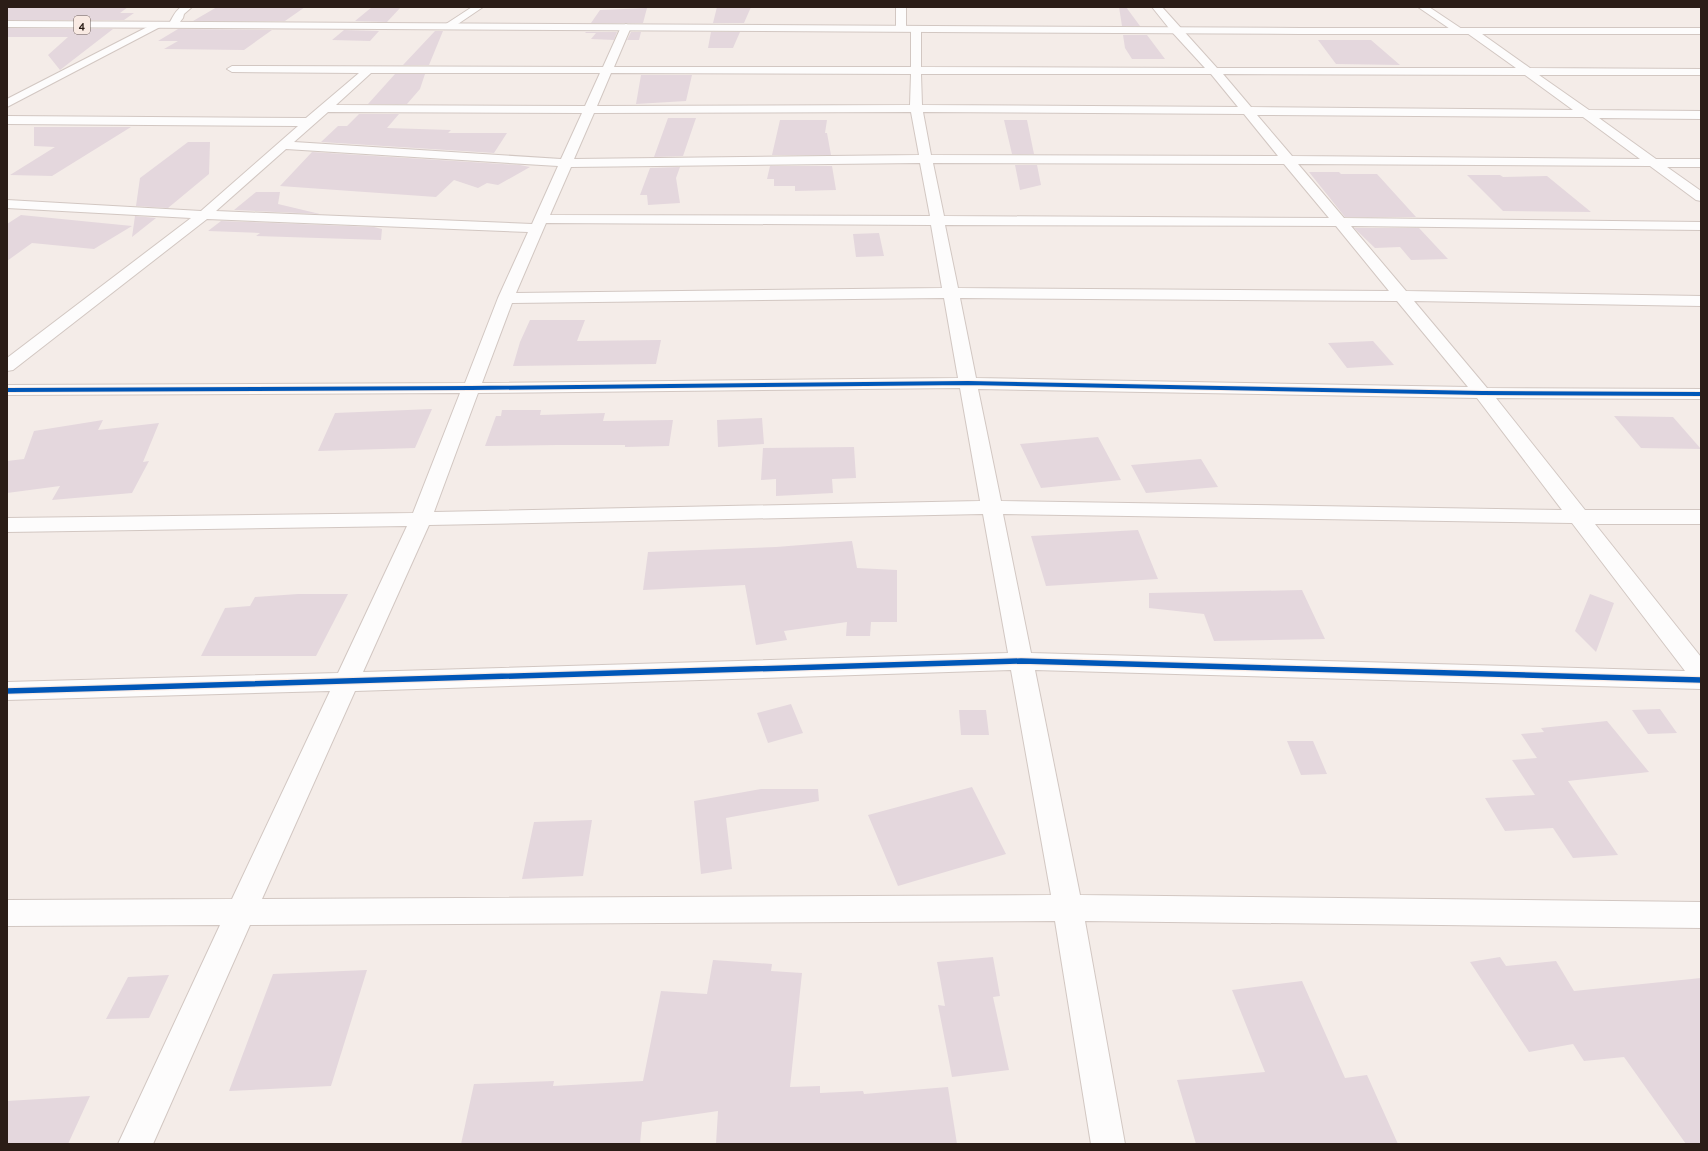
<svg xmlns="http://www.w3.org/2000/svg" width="1708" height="1151" font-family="Raleway,sans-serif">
	<rect width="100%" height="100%" fill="#f4ece8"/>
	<!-- building -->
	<path fill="#e4d7dd" d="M7,7H128L120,13H134L124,20H7Z
		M217,7H305L285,21H193Z
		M372,7H401L387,22L355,21Z
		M717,7H751L744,23H713Z
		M1119,7H1126L1140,26H1122Z
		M647,8L643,23H591L600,10Z
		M7,28L113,29L60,70L48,55L68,37H7Z
		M178,29L272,30L244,50L164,49L178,41H158Z
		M344,30L379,31L370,41L332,40Z
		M435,31H443L429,65H403Z
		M586,32H617L614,40L591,39L596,33H585Z
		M631,32H641L639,40H627Z
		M711,32H740L733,48H708Z
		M1123,35H1147L1165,59H1132L1125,48Z
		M1318,40H1371L1400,65L1336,64Z
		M395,74H425L420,89L407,104H368Z
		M641,75H692L686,101L636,104Z
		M359,114H399L387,128L451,130L448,133H507L494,153L321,142L338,126H347Z
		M668,118H696L683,156L654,157Z
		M780,120H827L825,133H827L831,155H772Z
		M1004,120H1027L1034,154H1012Z
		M34,127H131L52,176L10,175L55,147L34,146Z
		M188,142H210L209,174L168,208L136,206L140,178Z
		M312,152L520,165L530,167L498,185L487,183L478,188L454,180L436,197L280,186Z
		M1015,165H1037L1041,185L1020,190Z
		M770,166H832L836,190L795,191V186H774V179H767Z
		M680,167L676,178L680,203L648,205L647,195H640L650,168Z
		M1309,172H1339L1341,174H1377L1416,217H1345Z
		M1467,175H1500L1503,177L1547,176L1591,212L1503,211Z
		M256,192H280L278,204L320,214L234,210Z
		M21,215L132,226L94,249L32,243L7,261V224Z
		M135,216L156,218L132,237Z
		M221,221L374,227L382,229L381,240L256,236L260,233L208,231Z
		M1354,228H1419L1448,259L1411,260L1400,247L1375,248Z
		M879,233L884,256L856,257L853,234Z
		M530,320H585L577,341L661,340L656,364L513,366L520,342Z
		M1373,341L1394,365L1347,368L1328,343Z
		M432,409L415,448L318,451L335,413Z
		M502,410H541L540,415L605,413L603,421L673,420L669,446L625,447V445H557L485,446L496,416H501Z
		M1614,416L1673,417L1701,449L1641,448Z
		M762,418L764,444L718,447L717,420Z
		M103,420L98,430L159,423L143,462L149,461L132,493L52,500L60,486L7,493V461L24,459L34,431Z
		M1098,437L1121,480L1041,488L1020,444Z
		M854,447L856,478L832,479L833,493L776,496V479L761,480L763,448Z
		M1201,459L1218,487L1146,493L1131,465Z
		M1138,530L1158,579L1046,586L1031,536Z
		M852,541L857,568L897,570V622H871L870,636H846L847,622L784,631L787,640L756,645L745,585L643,590L648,552L776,547Z
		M1302,590L1325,639L1214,641L1204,614L1149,608V593Z
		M298,594H348L316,656H201L225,608L250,606L255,597Z
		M1590,594L1614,603L1596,652L1575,631Z
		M791,704L803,733L768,743L757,713Z
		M1660,709L1677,733L1648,734L1632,710Z
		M959,710H986L989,735H961Z
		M1607,721L1649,772L1568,781L1618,855L1573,858L1553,828L1505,831L1485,798L1535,795L1512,760L1537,758L1521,734L1544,732L1541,728Z
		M1287,741H1313L1327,774L1301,775Z
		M972,787L1006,854L898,886L868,815Z
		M761,789H818L819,801L726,818L732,869L701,874L694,801Z
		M592,820L583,876L522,879L534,822Z
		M993,957L1000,996L993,997L1009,1070L952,1077L938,1005L945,1006L937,962Z
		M1500,957L1506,966L1556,961L1574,991L1701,978V1144H1686L1624,1057L1584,1061L1573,1044L1529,1052L1470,962Z
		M713,960L772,964L771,971L802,973L790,1087L820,1086V1093L863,1091L864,1094L948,1087L957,1144H716L718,1111L642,1122L640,1144H461L474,1084L554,1081L553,1086L643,1081L661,991L707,994Z
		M367,970L331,1086L229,1091L273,974Z
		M169,975L149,1018L106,1019L128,977Z
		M1302,981L1345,1078L1367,1075L1398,1144H1196L1177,1080L1265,1072L1232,990Z
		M90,1096L68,1144H7V1101Z"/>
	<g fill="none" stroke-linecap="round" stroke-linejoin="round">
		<defs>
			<path id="minor" d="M181,7H192L184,14L183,18L176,27H170L168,25C173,18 174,12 181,7Z
				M472,7H483L452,28H446L444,26L446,24Z
				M896,7H906V29L905,31H897L896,29Z
				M1152,7H1162L1217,68H1516L1467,33L1466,31L1471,28L1475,29L1530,68L1701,69V75H1539L1589,110L1701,111V119L1599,118L1656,159H1701V167H1667L1701,191V201L1696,200L1650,166L1298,164L1344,218L1701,222V230L1351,226L1406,291L1701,296V306L1414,301L1487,388L1701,389V399L1496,398L1585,510H1701V524H1595L1701,657V689L1035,670L1080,895L1701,902V928L1085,921L1125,1144H1091L1055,921L250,925L153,1144H118L220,925L7,926V900L232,899L330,691L7,700V682L338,673L407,526L7,532V518L413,513L460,393L7,395V385L465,383L498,298L528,232L207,219L13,370L7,371V358L191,218L7,208V200L201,211L298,126L7,124V116L306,118L359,73L232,72L227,69L232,66L603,67L621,27L626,24L631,27L614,67H911V29L916,26L921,29V67L1205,68L1172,32ZM371,73H600L585,106L336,105ZM611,73L911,74L910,105L597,106ZM921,74H1211L1238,107L922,105ZM1223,74L1525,75L1573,110L1251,107ZM328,112L582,113L561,159L294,142ZM911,112L919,155L574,159L594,113ZM923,112L1244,114L1278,156L931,155ZM1257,115L1583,117L1640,159L1292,156ZM286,149L558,166L532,224L216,211ZM920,163L930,216L550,215L571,167ZM933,163L1284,164L1329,218L944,216ZM546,223L931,225L942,288L516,293ZM945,225L1336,226L1389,291L958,288ZM944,298L958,378L482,383L512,303ZM960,298L1397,301L1468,387L976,378ZM960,388L980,501L434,512L478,393ZM978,389L1477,398L1562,510L1001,501ZM983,514L1008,653L363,672L429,525ZM1003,514L1572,523L1685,671L1031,653ZM1011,670L1051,895L262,899L355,691Z
				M1418,7H1429L1465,31L1460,34L1456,33Z
				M157,22L160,23L162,25L160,27L7,107V99Z"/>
			<path id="trunk" d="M7,21L1301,28H1701V34H1301L7,27Z"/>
		</defs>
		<!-- minor casing -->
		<use href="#minor" stroke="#d2c7c2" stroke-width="2"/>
		<!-- trunk casing -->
		<use href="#trunk" stroke="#d2c7c2" stroke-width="2"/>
		<!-- minor -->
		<use href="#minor" fill="#fdfcfc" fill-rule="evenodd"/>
		<!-- trunk -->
		<use href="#trunk" fill="#fdfcfc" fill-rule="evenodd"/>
		<defs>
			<path id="cycleway-far1" d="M7,390L471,388L968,383L1482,393L1701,394"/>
			<path id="cycleway" d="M7,691L1021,661L1701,680"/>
		</defs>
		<!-- cycleway-far1 casing -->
		<use href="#cycleway-far1" stroke="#f9eae3" stroke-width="6"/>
		<!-- cycleway casing -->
		<use href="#cycleway" stroke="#f9eae3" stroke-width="8"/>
		<!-- cycleway-far1 -->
		<use href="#cycleway-far1" stroke="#0057b8" stroke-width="4"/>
		<!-- cycleway -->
		<use href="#cycleway" stroke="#0057b8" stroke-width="5.5"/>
	</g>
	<g text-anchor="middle" stroke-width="4" stroke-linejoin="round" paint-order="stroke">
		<!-- shield labels -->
		<rect fill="#f9eae3" stroke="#695a54" stroke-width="1" x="74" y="16" width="16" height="18" rx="3"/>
		<g font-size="11" font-weight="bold" fill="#2b1d17">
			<text x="82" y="29">4</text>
		</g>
	</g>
	<!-- border -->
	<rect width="1708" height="1151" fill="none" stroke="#2b1d17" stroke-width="16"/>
</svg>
